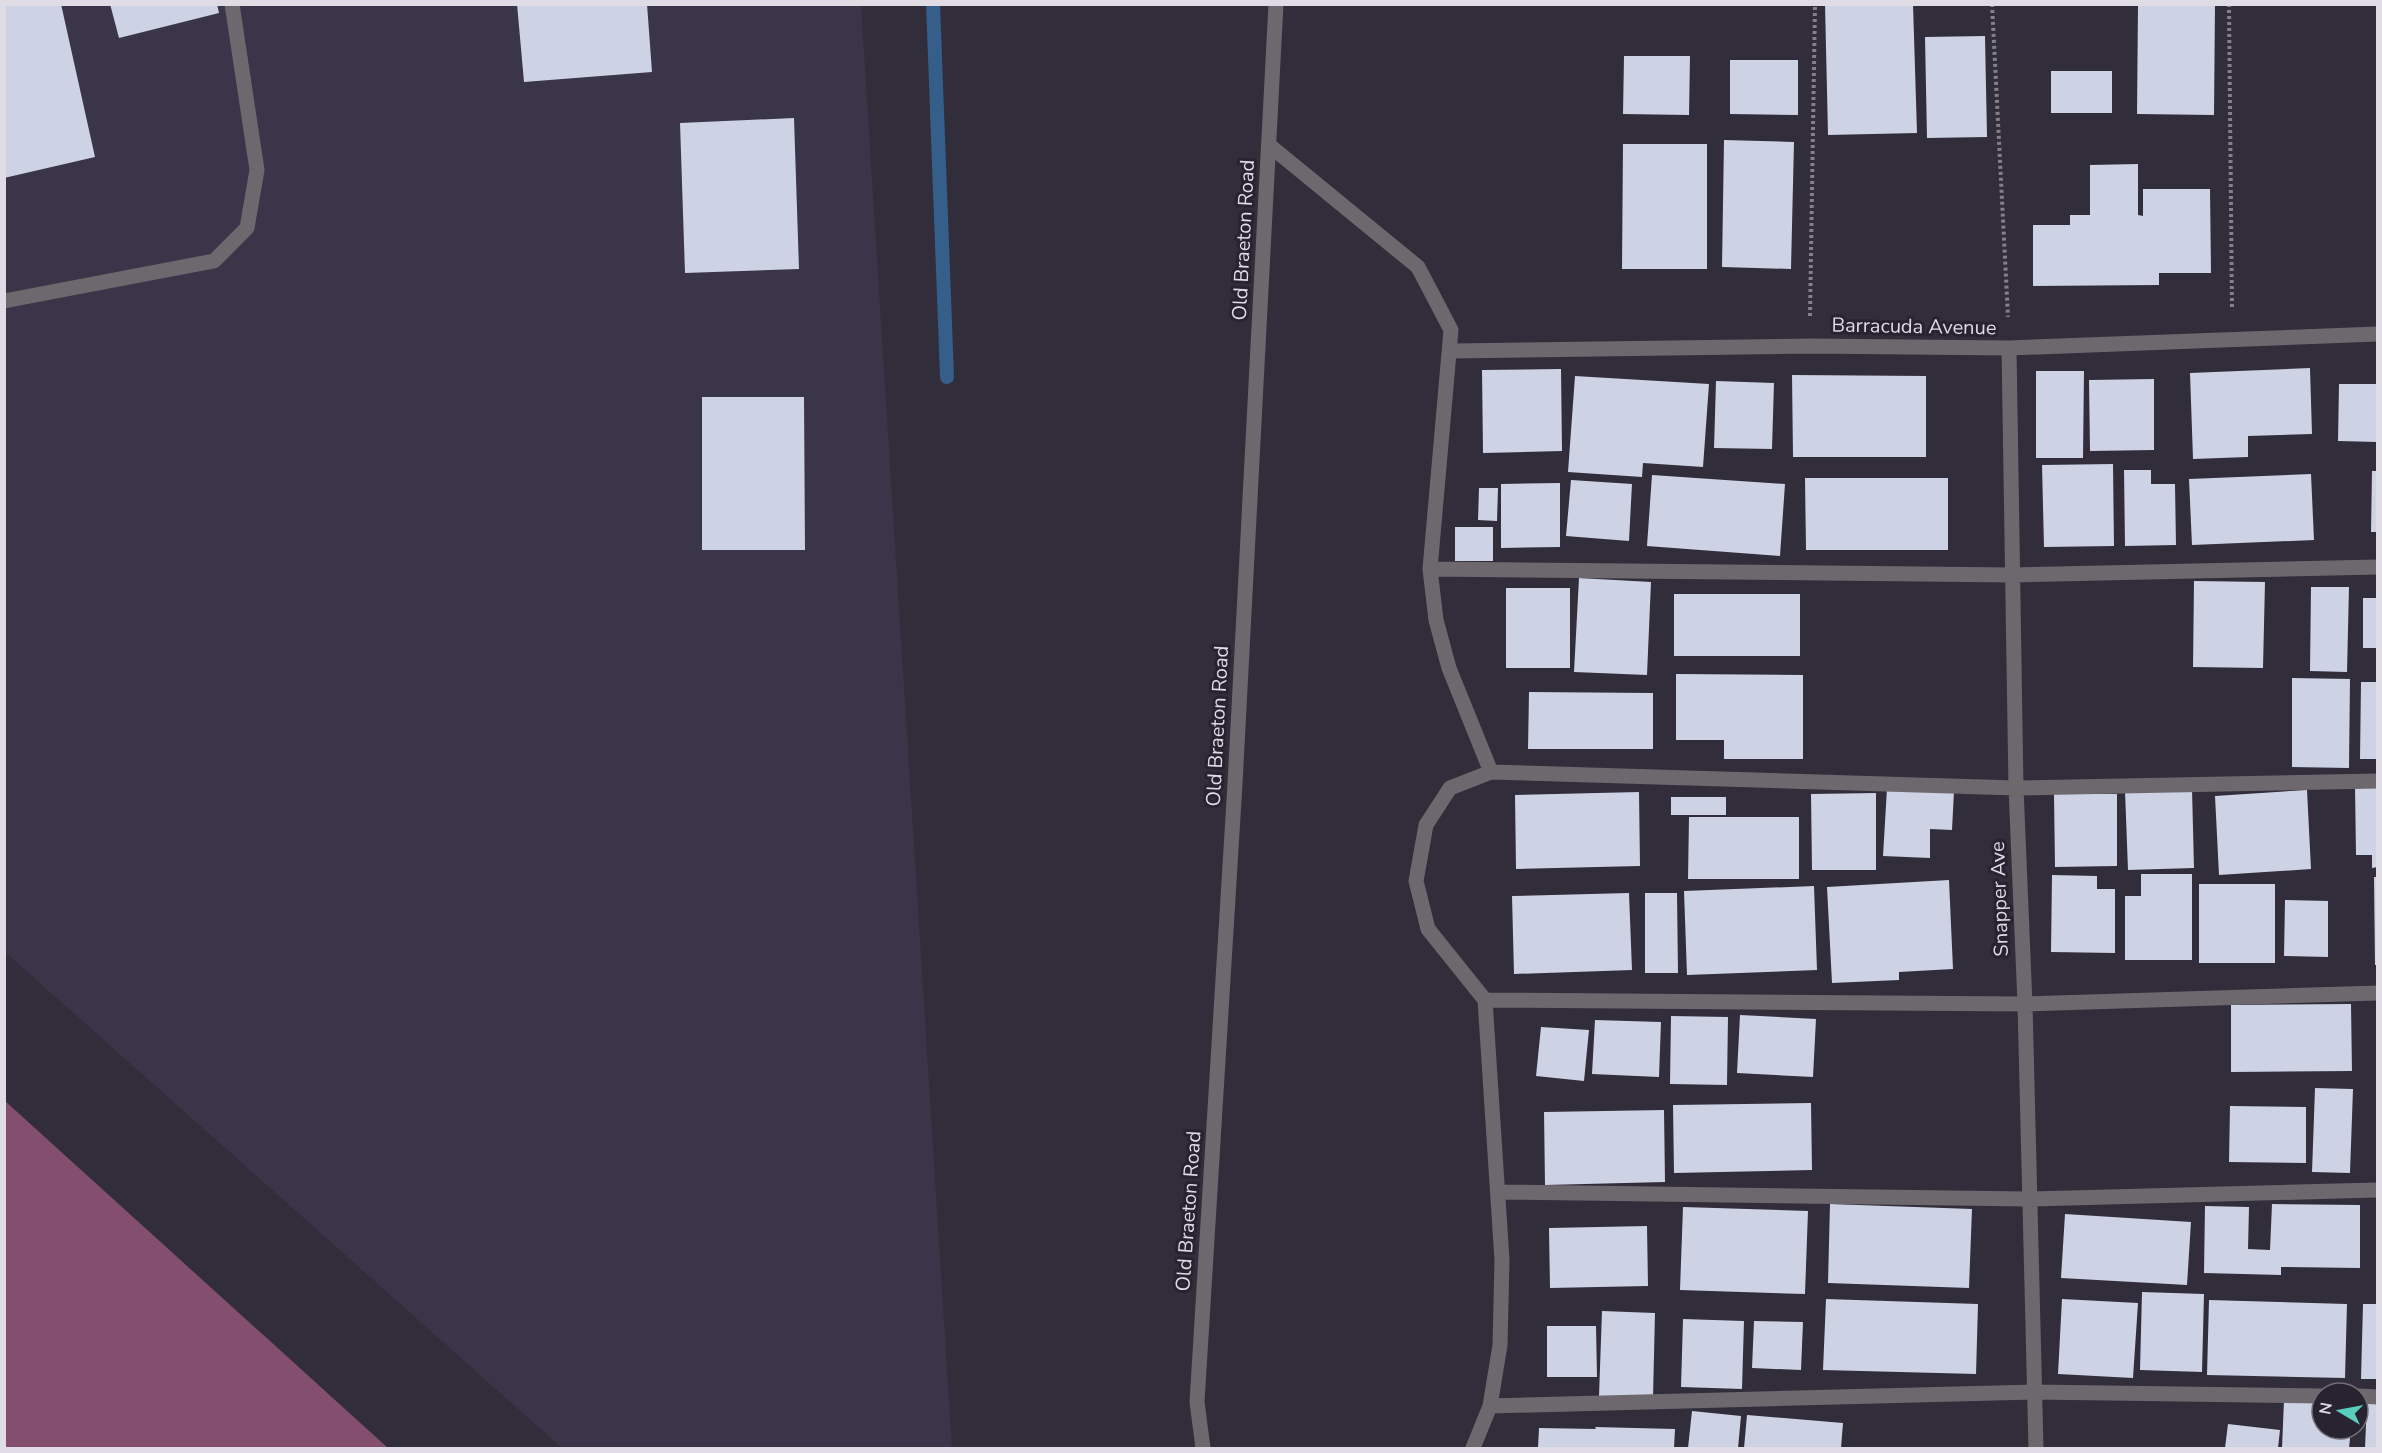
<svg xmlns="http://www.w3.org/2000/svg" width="2382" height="1453" font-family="'Nunito Sans',sans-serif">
	<rect width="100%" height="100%" fill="#312d3b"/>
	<!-- built -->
	<path fill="#3a3548" d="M5,5H861L952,1448H562L5,952Z"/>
	<!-- forest -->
	<path fill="#844e6f" d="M5,1101L388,1448H5Z"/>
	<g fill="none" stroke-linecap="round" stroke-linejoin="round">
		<!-- stream -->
		<path stroke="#365e8a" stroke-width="14" d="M933,4L947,377"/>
	</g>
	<!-- building -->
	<path fill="#cdd2e4" d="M4,4H61L95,157L4,178Z
		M110,4H217L219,13L119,38Z
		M517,4H647L652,72L524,82Z
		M1825,4H1913L1917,133L1828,135Z
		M2138,4H2215L2214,115L2137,114Z
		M1985,36L1987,137L1927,138L1925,37Z
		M1624,56H1690L1689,115L1623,114Z
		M1730,60H1798V115L1730,114Z
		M2051,71H2112V113H2051Z
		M794,118L799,269L685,273L680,123Z
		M1724,140L1794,142L1791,269L1722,267Z
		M1623,144H1707V269H1622Z
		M2138,164V215L2143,216V189H2210L2211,273H2159V285L2033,286V225H2070V215H2090V165Z
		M2310,368L2312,434L2248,436V457L2193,459L2190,373Z
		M1561,369L1562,451L1483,453L1482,370Z
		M2036,371H2084L2083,458H2036Z
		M1792,375L1926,376V457H1793Z
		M1575,376L1709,384L1703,467L1643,463L1642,477L1568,472Z
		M2154,379V450L2090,451L2089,380Z
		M1716,381L1774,383L1772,449L1714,448Z
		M2339,384H2378V442L2338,441Z
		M702,397H804L805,550H702Z
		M2113,464L2114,546L2044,547L2042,465Z
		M2124,470H2151V484H2175L2176,545L2125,546Z
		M2372,471H2378V532H2371Z
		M2311,474L2314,540L2192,545L2189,479Z
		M1652,475L1785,484L1780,556L1647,546Z
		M1805,478H1948V550H1806Z
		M1571,480L1632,484L1629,541L1566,536Z
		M1560,483V547L1501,548V484Z
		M1479,488H1498L1497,521L1478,520Z
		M1455,527H1493V561H1455Z
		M1579,578L1651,582L1647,675L1574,672Z
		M2194,581L2265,582L2263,668L2193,667Z
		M2311,587H2349L2347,672L2310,671Z
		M1506,588H1570V668H1506Z
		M1674,594H1800V656H1674Z
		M2363,598H2378V648H2363Z
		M1676,674L1803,675V759H1724V740H1676Z
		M2292,678L2350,679L2349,768L2292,767Z
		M2361,682H2378V759H2360Z
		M1529,692L1653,693V749H1528Z
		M2355,786H2378V867L2372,868V855H2356Z
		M1887,788L1954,791L1952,830L1930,829V858L1883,856Z
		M2192,789L2194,868L2128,870L2125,791Z
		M2307,790L2311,869L2219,875L2215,796Z
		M1639,792L1640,866L1516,869L1515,795Z
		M1876,793V870H1812L1811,794Z
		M2054,794H2117V866L2055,867Z
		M1671,797H1726V815H1671Z
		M1689,817H1799V879H1688Z
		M2141,874H2192V960H2125V896H2141Z
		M2052,875L2097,876V889H2115V953L2051,952Z
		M2374,877H2378V965H2375Z
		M1949,880L1953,969L1899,972V980L1832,983L1827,887Z
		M2199,884H2275V963H2199Z
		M1814,886L1817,970L1687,975L1684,891Z
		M1629,893L1632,970L1514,974L1512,896Z
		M1645,893H1677L1678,973H1645Z
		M2285,900L2328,901V957L2284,956Z
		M2351,1004L2352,1071L2231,1072V1005Z
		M1740,1015L1816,1019L1813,1077L1737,1073Z
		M1671,1016L1728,1017L1727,1085L1670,1084Z
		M1595,1020L1661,1022L1659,1077L1592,1074Z
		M1541,1027L1589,1030L1584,1081L1536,1076Z
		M2315,1088L2353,1089L2350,1173L2312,1172Z
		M1811,1103L1812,1170L1674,1173L1673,1105Z
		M2230,1106L2306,1107V1163L2229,1162Z
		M1664,1110L1665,1182L1545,1185L1544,1112Z
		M1830,1204L1972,1209L1969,1288L1828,1283Z
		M2272,1204L2360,1205V1268L2281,1267V1275L2204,1273L2205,1206L2249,1207L2248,1249L2270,1250Z
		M1683,1207L1808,1211L1805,1294L1680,1290Z
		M2065,1214L2191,1222L2187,1285L2061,1278Z
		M1647,1226L1648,1286L1550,1288L1549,1228Z
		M2142,1292L2204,1294L2202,1372L2140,1370Z
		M1826,1299L1978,1304L1976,1374L1823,1370Z
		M2062,1299L2138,1303L2133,1378L2058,1374Z
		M2209,1300L2347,1304L2345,1378L2207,1375Z
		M2363,1304H2378V1379H2361Z
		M1602,1311L1655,1313L1653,1398L1599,1396Z
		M1683,1319L1744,1321L1742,1389L1681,1387Z
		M1754,1321L1803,1322L1801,1370L1752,1368Z
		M1547,1326H1596L1597,1377H1547Z
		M2284,1400L2322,1403V1429H2351L2349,1448H2282Z
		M2367,1401H2378V1448H2365Z
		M1692,1411L1741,1416L1738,1448H1688Z
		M1747,1415L1843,1423L1841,1448H1744Z
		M2228,1424L2280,1430L2278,1448H2225Z
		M1595,1427L1675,1429L1674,1448H1538L1539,1428L1596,1429Z"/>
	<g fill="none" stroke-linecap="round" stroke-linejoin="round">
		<!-- path -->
		<path stroke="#837f8b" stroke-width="4" stroke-dasharray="3 3" stroke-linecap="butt" d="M1992,4L2008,317
			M2229,4L2232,310
			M1810,316L1815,4"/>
		<!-- service -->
		<path stroke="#6d686e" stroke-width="15" d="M4,301L214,261L247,228L257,170L232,4"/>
		<!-- minor -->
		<path stroke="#6d686e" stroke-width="15" d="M1269,145L1418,267L1451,330L1430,569L1436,620L1449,668L1491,772L1450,788L1426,825L1416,881L1428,929L1485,1000L1502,1260L1500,1345L1490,1406L1473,1448
			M2009,348L2016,788L2025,1004L2036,1448
			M1451,351L1809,346L2009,348L2378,334
			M1430,569L2013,575L2378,567
			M1491,772L2016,788L2378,781
			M1485,1000L2025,1004L2378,993
			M1498,1192L2029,1199L2378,1190
			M2358,1396L2378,1397
			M1490,1406L2035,1392L2322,1396"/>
		<!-- tertiary -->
		<path stroke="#6d686e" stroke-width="15" d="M1203,1448L1197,1402L1235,784L1276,4"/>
	</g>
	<g text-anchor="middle" stroke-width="6" stroke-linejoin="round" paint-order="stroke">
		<!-- street labels -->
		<g font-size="20" fill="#dfdce6" stroke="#272330">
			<text transform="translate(1243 240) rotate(-87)" y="7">Old Braeton Road</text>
			<text transform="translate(1914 326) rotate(1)" y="7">Barracuda Avenue</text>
			<text transform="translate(1217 726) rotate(-87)" y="7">Old Braeton Road</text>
			<text transform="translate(1999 899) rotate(-92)" y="7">Snapper Ave</text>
			<text transform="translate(1188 1211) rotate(-86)" y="7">Old Braeton Road</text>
		</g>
	</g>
	<!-- border -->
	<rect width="2382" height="1453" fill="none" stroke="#dfdce6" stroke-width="12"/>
	<!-- north arrow -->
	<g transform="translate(2340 1411) rotate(280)"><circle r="28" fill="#272330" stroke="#716d79" stroke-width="1.5"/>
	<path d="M0-4.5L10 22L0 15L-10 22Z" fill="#59cebf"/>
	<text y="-9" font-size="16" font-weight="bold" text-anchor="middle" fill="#dfdce6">N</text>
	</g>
</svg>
